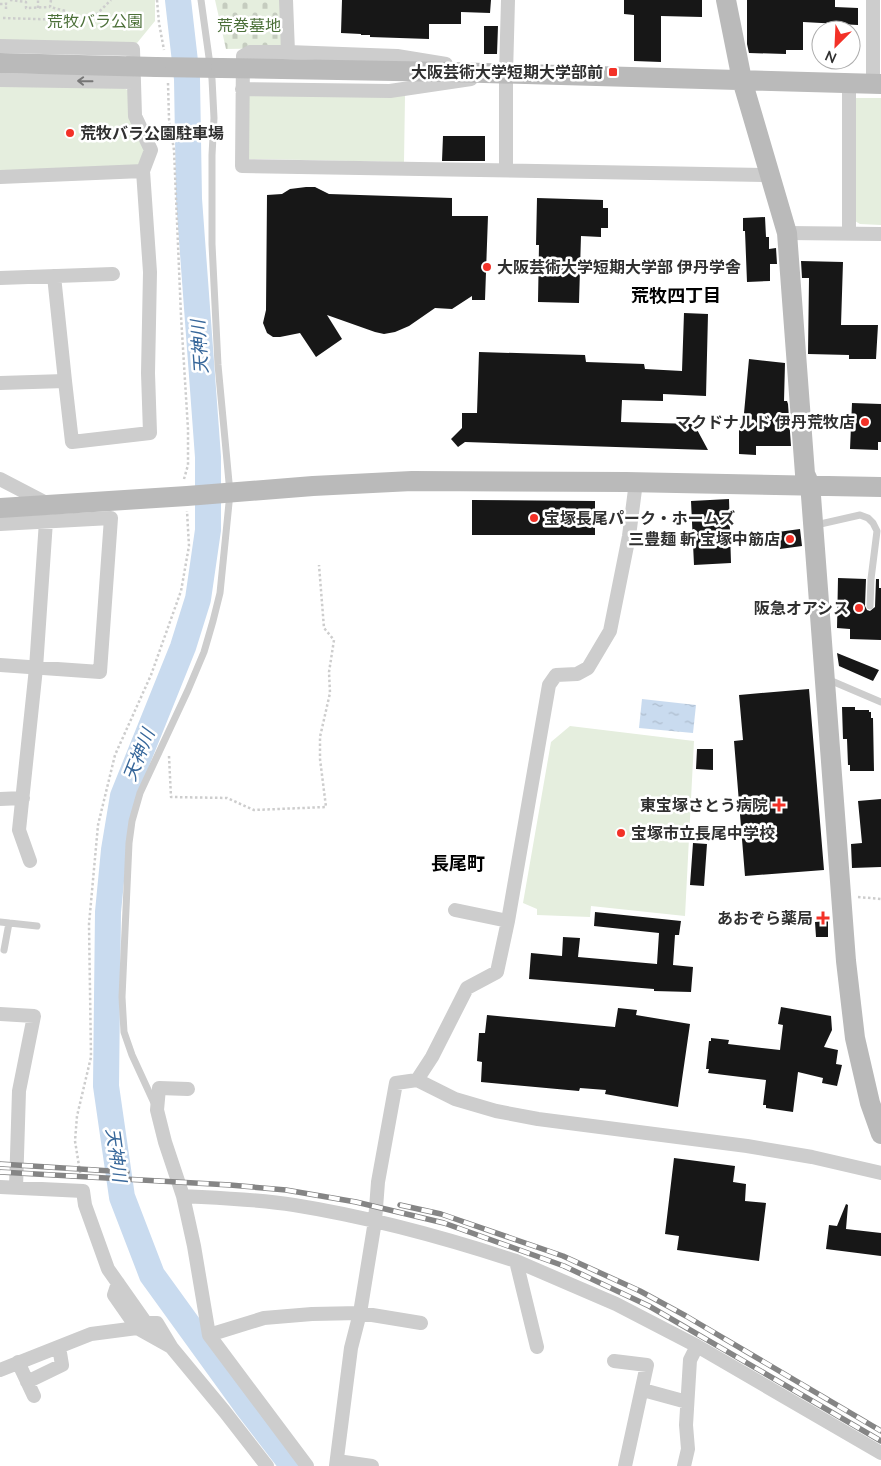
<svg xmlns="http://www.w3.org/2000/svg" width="881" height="1466" font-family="Lato,'Noto Sans JP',sans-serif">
	<defs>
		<pattern id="cemetery-stones" width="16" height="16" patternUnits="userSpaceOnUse" patternTransform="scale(1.25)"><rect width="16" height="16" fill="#e5eede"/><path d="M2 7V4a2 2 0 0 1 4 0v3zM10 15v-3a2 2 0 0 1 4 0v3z" fill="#c5ccbf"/></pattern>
		<pattern id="water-ripples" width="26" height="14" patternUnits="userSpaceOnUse" patternTransform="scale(1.25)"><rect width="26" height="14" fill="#c9dbef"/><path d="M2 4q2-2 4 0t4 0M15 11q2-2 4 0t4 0" fill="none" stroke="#adbccd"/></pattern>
	</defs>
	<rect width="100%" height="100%" fill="#fff"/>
	<!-- cemetery -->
	<path fill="url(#cemetery-stones)" d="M215,0H280L282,44L279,48L226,49Z"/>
	<!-- park -->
	<path fill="#e5eede" d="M0,0H155V21L137,43L0,40Z
		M0,84L122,87L131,92L147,151L141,165L0,171Z
		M250,93L405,96L404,162L249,159L244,154L245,101Z
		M855,98H881V225L860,224L855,221Z
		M570,726L694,741L685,916L591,906L590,917L537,915V909L523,903L551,742Z"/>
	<!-- water -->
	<path fill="url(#water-ripples)" d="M642,699L696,705L693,733L639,728Z"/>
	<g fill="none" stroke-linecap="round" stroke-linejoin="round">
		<!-- river -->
		<path stroke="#c9dbef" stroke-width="26" d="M178,0L187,79L189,199L208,457V530L198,599L183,647L123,796L114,850L108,912L106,1086L122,1197L152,1275L246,1405L293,1466"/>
	</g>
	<!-- building -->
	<path fill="#171717" d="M342,0H491L490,13L461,12V24H429V39L370,37V35H361V34L341,33Z
		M624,0H702V17L661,16V62L634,61V15L624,14Z
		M747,0H835V7L858,8V25L803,22V50H786V54L749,53L747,44Z
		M484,26H498L497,54H484Z
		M443,136H485V161H442Z
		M306,187H315L329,194L452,198V216H488L485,300H472V296L452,309L435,308L409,326L395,332L384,334L375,332L327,315L342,339L316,357L300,333L280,337H273L267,333L263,323L266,310L267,195L282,194L290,189Z
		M537,198L603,200V208H608V228H601V237L581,236L579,303L538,302L539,245H536Z
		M765,217L766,237H769V249L776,248L777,264H770V281L747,282L745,231H743V218Z
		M801,261L843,262L841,325H878L876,359H849V355L808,354L809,278H802Z
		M684,313L708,314L706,396L663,394V401L622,400L621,422L694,424L708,450L465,442L458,447L451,439L462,428V413H477L479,352L585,355L586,362L644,364L645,369L682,371Z
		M749,359L785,363L784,401H787L788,404L791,446H756V455L739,454V424H743Z
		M852,403L881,404V442H878V450L850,449Z
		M729,499L731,563L694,565L691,501Z
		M472,500L595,501V535H472Z
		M800,529L802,546L780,549L778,532Z
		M838,578L866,579L865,606L867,610L870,611L875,607L876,579H879V588H881V640L850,639V629L837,628Z
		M837,653L879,670L873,681L839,666Z
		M809,689L824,870L745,876L734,741L743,740L739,695Z
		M842,707H855V710H869V712H871V718H873L874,771H850V765H848L847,739H843Z
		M697,749H713V770L696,769Z
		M881,799V867L852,868L851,844L862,843L858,801Z
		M693,843L707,844L704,886L690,885Z
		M595,912L681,921L679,935H675L673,965L693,967L691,992L654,991V989L529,979L531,953L562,956L563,937L580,938L578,957L657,964L659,933L594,926Z
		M828,920V937H816L815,922Z
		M781,1007L831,1016L832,1030L824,1047L838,1050L836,1064L842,1065L837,1086L822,1083L823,1078L798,1072L793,1112L766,1108V1105H763L766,1080L708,1073L709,1069H706L709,1041H711V1038L729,1040L728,1044L780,1050L783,1025L778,1024Z
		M618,1008L637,1010L636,1015L690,1024L678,1107L605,1094L606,1090L580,1088L579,1091L481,1082L482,1062L477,1061L479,1033H485L487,1015L615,1027Z
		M674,1158L735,1166L733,1182L746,1184L745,1201L766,1203L759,1261L677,1250L679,1236L665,1234Z
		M846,1204L848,1205L846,1229L881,1233V1256L826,1249L829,1225L837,1226Z"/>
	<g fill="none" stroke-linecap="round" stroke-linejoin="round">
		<!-- path -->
		<path stroke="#cdcdcd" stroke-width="2.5" stroke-dasharray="2.5 2.5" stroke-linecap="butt" d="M10,0L26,2V8L50,7
			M51,0L50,7L66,11L74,19
			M157,0L159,23L164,50
			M0,4H6V0
			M38,8V0
			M6,9V4
			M3,18L67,20L92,19L111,0
			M168,83L169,119L174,150L181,316L188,429V465L184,479
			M169,756L171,797L227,798L254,810L326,807L320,759V737L330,693L329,672L334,640L324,628L319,565
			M858,897L881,899
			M81,1178L75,1141L77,1116L91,1057L89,924L98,825L115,755L151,675L181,591L189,546L187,511"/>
		<!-- lane -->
		<path stroke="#cdcdcd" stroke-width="7" d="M816,525L860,515L868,518L873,523L877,531L871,579L870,606
			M827,679L881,702
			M0,922L37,926
			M4,950L9,923
			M155,1105L132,1055L124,1032L122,997L129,843L132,821L140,793L188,690L204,652L213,621L220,593L230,493L218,365L212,244V155L214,118L212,79L201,0"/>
		<!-- street -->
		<path stroke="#cdcdcd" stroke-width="14" d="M286,0L288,52
			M873,0V84
			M0,46L133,49L135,116L151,150L143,171L150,272L148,373L150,433L72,442L65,381
			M446,64L397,56L288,52H250L243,56L242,166L770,175
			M0,80L133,82
			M849,83V233
			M242,89L390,91L471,79
			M506,170V74L508,0
			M0,177L143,171
			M787,233L881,234
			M0,278L113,274
			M0,383L65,381L54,276
			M0,479L48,504
			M0,524L111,518L100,672L0,665
			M0,799L23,798
			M30,861L19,830L36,668L46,521
			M455,910L508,921
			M0,1014L34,1016L19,1091L16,1188
			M417,1080L455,1099L496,1111L538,1119L747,1146L812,1157L881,1173
			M188,1089L159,1088L157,1110L165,1142L183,1196L194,1246L209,1335
			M0,1187L83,1191L85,1205L108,1269L146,1323H157L172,1348L225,1412L267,1466
			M183,1196C220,1198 257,1199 294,1205C369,1217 443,1237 516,1261
			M118,1283L114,1295L137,1328L171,1347
			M537,1347L516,1261L616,1304L697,1346L881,1453
			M614,1361L647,1365L625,1466
			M18,1362L34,1396
			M0,1370L91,1334L137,1328
			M27,1382L62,1365L59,1347
			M643,1390L687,1402
			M337,1461L372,1466
			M307,1466L209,1335L264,1318L312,1314L360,1313L421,1323
			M336,1466L351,1348L360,1313L375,1221L378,1182L396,1083L417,1080L432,1057L467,988L497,972L508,921L549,685L556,675L577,674L588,668L610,631L629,536L636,482
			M684,1466L688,1449L686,1425L690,1360L697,1346"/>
		<!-- secondary -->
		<path stroke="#bababa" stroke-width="20" d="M726,0L742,80L787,233L805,474L810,485L811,496L846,961L855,1038L870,1103L881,1134
			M156,67L221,68
			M450,72L881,84
			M0,508L187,496L313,486L412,481L626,482L881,487"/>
		<defs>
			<path id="rail" d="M0,1164L127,1172
				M0,1172L230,1185L286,1190L356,1202L444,1223L564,1266L649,1306L881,1441
				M400,1205L441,1214L563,1256L640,1291L686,1316L881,1431"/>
		</defs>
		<!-- rail casing -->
		<use href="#rail" stroke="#858585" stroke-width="5.5"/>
		<!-- rail -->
		<use href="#rail" stroke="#fff" stroke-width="4" stroke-dasharray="11" stroke-linecap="butt"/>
		<!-- secondary-bridge -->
		<path stroke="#bababa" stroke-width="20" d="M0,63L156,67
			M221,68L450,72"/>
	</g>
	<!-- one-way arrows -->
	<defs><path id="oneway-shaft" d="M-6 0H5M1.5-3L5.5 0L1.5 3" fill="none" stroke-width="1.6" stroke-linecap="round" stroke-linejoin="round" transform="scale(1.25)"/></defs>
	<use stroke="#777" href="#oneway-shaft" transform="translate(85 81) rotate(-179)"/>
	<!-- markers -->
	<g fill="#f33127" stroke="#fff" stroke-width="2">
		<rect x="608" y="67" width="10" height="10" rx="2.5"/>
		<circle cx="70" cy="133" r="5"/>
		<circle cx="487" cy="267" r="5"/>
		<circle cx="865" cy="422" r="5"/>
		<circle cx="534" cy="518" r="5"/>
		<circle cx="790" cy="539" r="5"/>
		<circle cx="859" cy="608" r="5"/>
		<path d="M776.5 797.5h5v5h5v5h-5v5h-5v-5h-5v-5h5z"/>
		<circle cx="621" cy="833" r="5"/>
		<path d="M820.5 910.5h5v5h5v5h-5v5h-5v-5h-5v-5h5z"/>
	</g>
	<g text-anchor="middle" stroke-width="5" stroke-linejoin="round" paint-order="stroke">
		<!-- park labels -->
		<g font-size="16" fill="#4c7039" stroke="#fff">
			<text x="95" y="27">荒牧バラ公園</text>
			<text x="249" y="31">荒巻墓地</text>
		</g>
		<!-- poi labels -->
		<g font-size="16" font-weight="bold" fill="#303030" stroke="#fff" text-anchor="end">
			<text x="603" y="78">大阪芸術大学短期大学部前</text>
			<text x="80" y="139" text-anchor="start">荒牧バラ公園駐車場</text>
			<text x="497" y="273" text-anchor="start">大阪芸術大学短期大学部 伊丹学舎</text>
			<text x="855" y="428">マクドナルド 伊丹荒牧店</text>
			<text x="544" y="524" text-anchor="start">宝塚長尾パーク・ホームズ</text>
			<text x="780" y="545">三豊麺 斬 宝塚中筋店</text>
			<text x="849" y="614">阪急オアシス</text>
			<text x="768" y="811">東宝塚さとう病院</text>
			<text x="631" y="839" text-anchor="start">宝塚市立長尾中学校</text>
			<text x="813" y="924">あおぞら薬局</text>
		</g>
		<!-- neighbourhood labels -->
		<g font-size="18" font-weight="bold" fill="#000" stroke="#fff">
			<text x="676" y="302">荒牧四丁目</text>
			<text x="458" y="870">長尾町</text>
		</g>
		<!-- water labels -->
		<g font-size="18" font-style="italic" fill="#37679a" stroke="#fff">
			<text transform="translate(200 347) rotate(-94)" y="6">天神川</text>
			<text transform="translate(139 755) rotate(-68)" y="6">天神川</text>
			<text transform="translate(116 1155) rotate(82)" y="6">天神川</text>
		</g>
	</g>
	<!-- north arrow -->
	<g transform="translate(836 45) rotate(204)"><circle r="24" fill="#ffffff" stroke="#acacac"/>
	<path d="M0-4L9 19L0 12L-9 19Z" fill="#f33127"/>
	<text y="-8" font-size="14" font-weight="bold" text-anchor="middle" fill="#303030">N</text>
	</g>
</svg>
